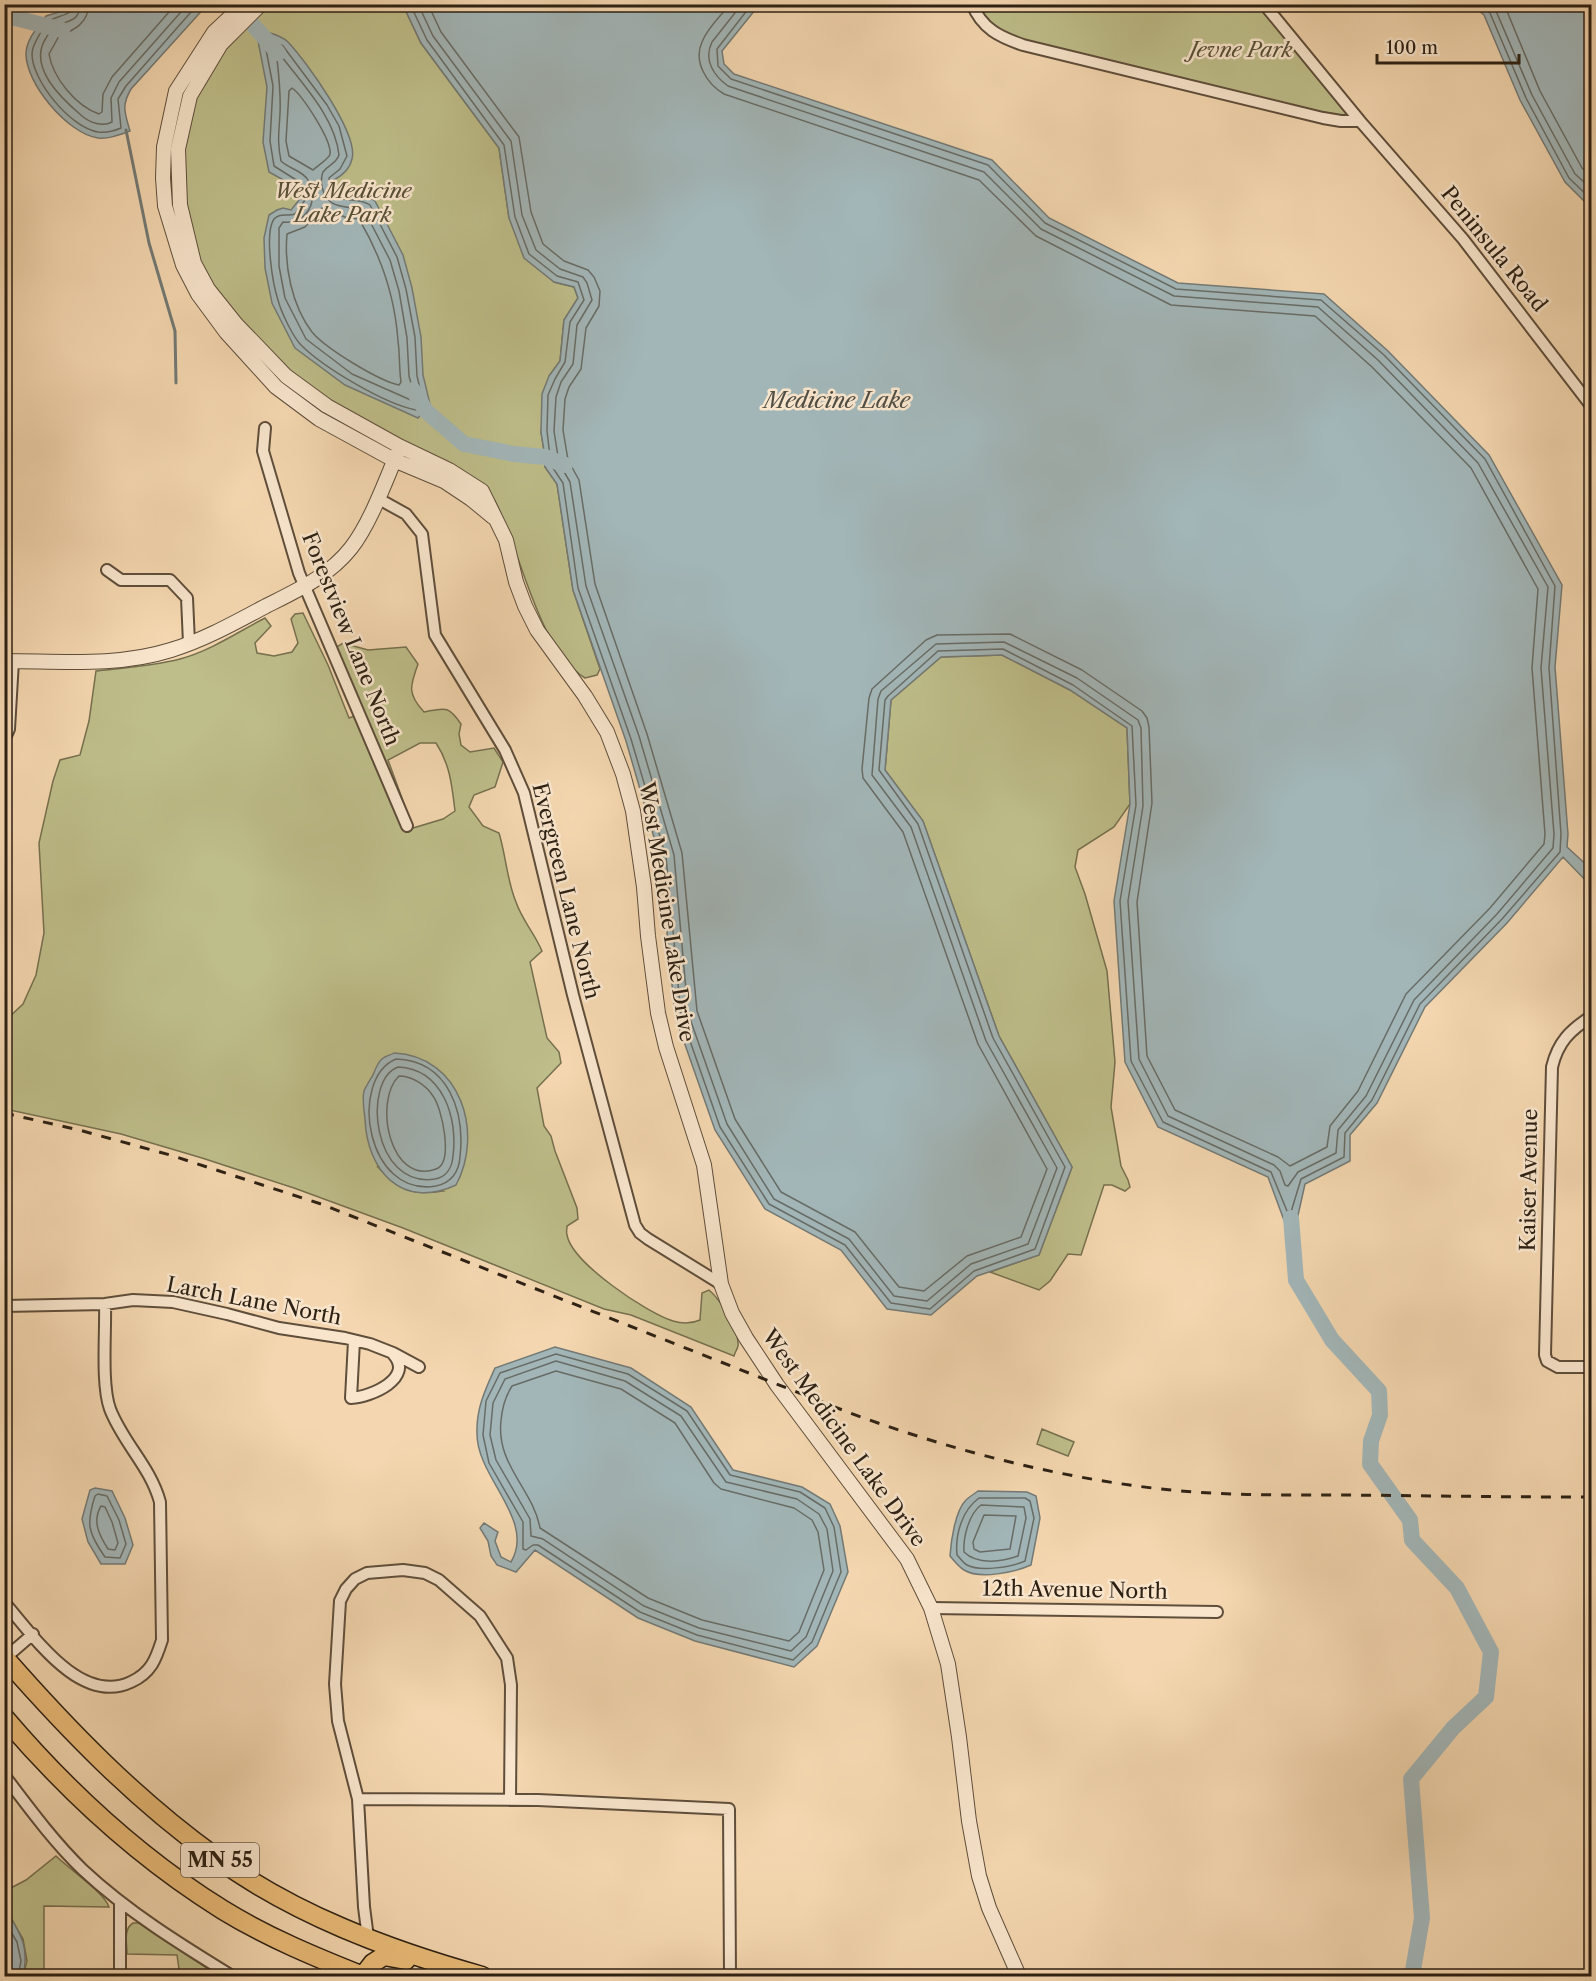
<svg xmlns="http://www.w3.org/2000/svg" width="1596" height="1981" font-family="'Libre Caslon Text',serif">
	<rect width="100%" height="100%" fill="#f4d7b0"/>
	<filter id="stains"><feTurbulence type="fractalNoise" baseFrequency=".00333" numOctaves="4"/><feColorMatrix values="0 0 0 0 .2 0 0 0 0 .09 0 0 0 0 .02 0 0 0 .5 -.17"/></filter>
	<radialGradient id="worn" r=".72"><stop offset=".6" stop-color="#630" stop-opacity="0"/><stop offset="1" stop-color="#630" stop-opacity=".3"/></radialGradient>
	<!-- green -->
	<path fill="#bebe8a" stroke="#76704f" stroke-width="1.5" fill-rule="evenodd" d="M261,5H403L421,43L499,148L509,218L554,282L574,287L578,298L564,320L560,361L549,376L541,432L545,457V467L557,484L573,590L600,669L597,675L585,678C536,647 521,549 494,499L286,376L194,263L178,149L190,96L236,27Z
		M972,5H1264L1360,121H1341L1001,37Z
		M303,613L328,665L349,718L363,713L335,648L343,643L368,650L406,647L418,664C410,686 407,694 424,712C445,708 448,705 461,724L459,734L461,745L470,752L494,748L503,762L495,787L474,795L469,807L483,826L499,833C506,856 507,881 516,902C522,920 535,934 542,951L530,962L547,1038L559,1052L561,1063L537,1088L544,1126L551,1136L555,1151L577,1208L578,1219L567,1226C567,1229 566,1232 567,1235C572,1263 647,1313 673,1321C683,1324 691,1324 700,1320L702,1293L709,1290C720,1299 740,1332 738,1346C737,1350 735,1352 734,1356L631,1315L604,1309L403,1228L294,1188L202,1158L121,1134L5,1109V1021L23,1004L36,975L44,933L39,843L53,781L60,760L80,755L89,721L96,671C124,668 153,666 180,659C210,651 238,632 265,618L271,626L255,643L257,653L274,656L292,652L298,643L291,619L295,614ZM420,743H436C450,764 452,786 455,811L443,819L413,828L388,760ZM377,1166L443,1191C411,1196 398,1190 377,1166Z
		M1002,655L1070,690L1127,728L1130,804L1114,827L1078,850L1075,867L1085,894L1107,971L1115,1062L1111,1107L1121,1166L1128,1180L1130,1187L1125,1191L1112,1185H1104L1081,1255L1068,1254L1050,1281L1039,1290L990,1272L1039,1255L1072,1167L999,1036L923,821L885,770L891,700L941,657Z
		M1042,1429L1074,1442L1068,1456L1037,1444Z
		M56,1856C69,1869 104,1892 109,1907L44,1906V1976H23L27,1961L23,1939L5,1908V1891L26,1880Z
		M133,1923H139L219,1976H180L177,1955L127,1954C127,1944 123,1929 133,1923Z"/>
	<!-- water -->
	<path fill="#a2b6b8" stroke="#737a76" stroke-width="1.5" d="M66,5H207L131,89C121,106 125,113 130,131C119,135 109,139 98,138C68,134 25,83 26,53C27,38 38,27 46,16L59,12L66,8Z
		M403,5H759L722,51L724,64L734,74L992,160L1049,218L1178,283L1324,294L1388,351L1489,455L1562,585L1555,667L1568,834L1567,847L1591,869V886L1563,857L1507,923L1425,1007L1377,1103L1350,1135V1161L1305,1184L1292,1242L1268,1177L1158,1127L1125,1062L1114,901L1130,804L1127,728L1070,690L1002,655L941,657L891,700L885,770L923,821L999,1036L1072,1167L1039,1255L977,1276L931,1315L887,1309L841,1250L765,1209L715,1130L675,1016L660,858L626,741L573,590L557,484L545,467V457L541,432L542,394L549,376L560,361L564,320L578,298L574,287L554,282L524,258L509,218L499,148L421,43Z
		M1472,5H1591V208L1565,182L1520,100L1484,15Z
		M267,32C274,34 283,37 288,42C306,61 359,134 352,159C350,169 343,175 334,180L337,191C350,195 365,193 375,201L403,255L412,288L421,337L423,375L430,404L418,418L345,385L295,348L272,303L265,268L264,238L269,215L277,210L283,208L291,210L299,200L296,187L269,172L263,142L267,87L258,41Z
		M394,1053C461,1056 484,1133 456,1185C402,1210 367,1171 365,1119C364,1110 362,1099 364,1091C366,1086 370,1080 373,1075C375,1070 378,1062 382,1059C385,1056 391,1055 394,1053Z
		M555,1347L631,1368L691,1407L733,1470L802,1487L830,1504L840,1526L848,1572L817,1646L794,1667L695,1641L638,1618L535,1550L516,1572L497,1565L491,1556L488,1541L480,1528L484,1523L498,1532L495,1541L501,1557L511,1562C536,1520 477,1478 477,1434C476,1409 485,1390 495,1368Z
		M95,1488L112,1491L125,1518L133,1545L125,1564H101L88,1542L82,1519L90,1490Z
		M978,1491L1027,1492L1036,1496L1040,1518L1031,1565C1015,1572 980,1580 964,1570C959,1567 954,1561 950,1556C951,1541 955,1511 966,1500C969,1497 974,1494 978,1491Z
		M5,1908C20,1933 30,1946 23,1976H5Z"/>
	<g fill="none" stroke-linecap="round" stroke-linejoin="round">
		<!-- shore -->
		<path stroke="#686c66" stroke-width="1.5" d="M72,4L70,12C64,16 55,17 49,21C46,23 43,29 41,32C37,39 32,46 32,54C32,81 71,128 98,132C106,133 114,131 121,128L118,99L126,86L198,4
			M80,4C80,23 66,20 55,27C51,29 48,35 46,38C27,67 62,99 82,116C90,123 103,127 112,122L111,98L119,82L188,4
			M89,4C88,23 75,30 59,36L49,54C53,78 76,106 99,114L102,112L103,94L112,77L176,4
			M410,4L427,40L504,145L515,217L529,254L557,276L578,282L584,300L570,322L565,362L555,379L548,395L547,431L551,465L563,483L578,588L631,739L666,857L681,1015L720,1127L769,1204L845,1245L891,1303L930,1309L974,1271L1035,1249L1065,1167L993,1038L918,824L879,770L885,700L888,696L938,651L1003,649L1073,685L1132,726L1136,805L1120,901L1131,1061L1163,1122L1271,1172L1287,1211L1291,1212L1301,1179L1344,1157L1345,1133L1372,1100L1420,1004L1502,919L1560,852L1561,834L1549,668L1555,586L1485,459L1384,355L1321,300L1176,289L1045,223L988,165L731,79L718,66L717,49L752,4
			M418,4L433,36L511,141L522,215L536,250L560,269L583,277L587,283L592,300L577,325L573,364L561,382L556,397L554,431L559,463L570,482L586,586L639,736L674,855L688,1013L727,1124L774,1199L849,1239L894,1296L927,1301L971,1264L1028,1244L1057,1168L986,1041L911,827L872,775L878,699L881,691L936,644L1004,642L1077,678L1138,720L1141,728L1143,806L1128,901L1139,1059L1168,1116L1274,1165L1280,1171L1285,1185L1288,1186L1298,1172L1336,1153L1338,1130L1366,1096L1414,1000L1497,914L1553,848L1554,834L1541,668L1548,587L1478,463L1378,360L1318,307L1174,296L1041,229L984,172L728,86C714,76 703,60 712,42L742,4
			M428,4L441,32L519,137L531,212L543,244L564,261L588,270L594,277L600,291L599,306L586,328L581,369L569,387L565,399L563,430L568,460L579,480L595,584L647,734L682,853L697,1011L735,1119L781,1192L855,1232L899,1287L924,1291L967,1256L1021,1237L1047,1169L978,1044L903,832L863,778L862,769L869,698L872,689L926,640L937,635L1010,634L1082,670L1142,711L1147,718L1149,727L1152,803L1137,902L1147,1056L1175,1110L1278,1157L1290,1166L1327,1147L1330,1126L1358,1091L1406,994L1490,908L1544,844L1545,834L1532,668L1538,589L1471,468L1372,367L1315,316L1171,305L1036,236L979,180L724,94C707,84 693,62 702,42C707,28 721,16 730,4
			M1481,4L1490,13L1526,98L1569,178L1592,200
			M1493,4L1532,95L1575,174L1592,189
			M1504,4L1540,91L1582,168L1592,177
			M270,40L283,46L327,105L339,126L347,156L340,169L329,178L332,194C343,203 359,197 370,205L397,257L406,289L415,337L417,376L423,401L416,410C385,404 324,368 301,345C293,337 281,312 278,300C273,285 264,233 274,219C280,212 288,217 295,214L305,200L301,183L274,166L270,141L273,86L265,44Z
			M279,56L282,57C304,86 335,118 339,155C336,164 328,165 323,172C321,177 321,182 322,187C328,211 345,205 364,210L390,260L399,291L407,338L409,376L415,398L413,401L352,374L306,339L285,298L279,266V228L283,222C306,225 320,201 308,180C302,170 289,169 281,161C277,141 279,133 280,113C281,94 279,77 277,59Z
			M292,88C302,95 332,140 330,154C330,158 317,166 313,170L289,156L286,141L289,91Z
			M322,208L345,217L359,219C381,256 395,298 398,341C400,355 399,369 401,382L399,385C379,381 325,348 312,332C292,306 284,266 287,234L305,227Z
			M396,1059C449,1061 465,1112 460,1157C459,1172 451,1183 436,1186C366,1198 348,1079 396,1059Z
			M398,1067C443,1069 458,1118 453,1156C452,1168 446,1177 435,1179C372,1189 362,1080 398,1067Z
			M399,1076C412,1076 426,1085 433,1096C442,1108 454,1163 436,1169C390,1186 373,1101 399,1076Z
			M556,1354L628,1374L687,1411L730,1475L800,1492L825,1508L834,1527L841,1572L812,1642L793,1660L697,1635L640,1612L538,1545H533L526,1550L523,1549V1522L489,1463L483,1435L486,1401L500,1373Z
			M556,1361L625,1381L681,1416L726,1482L797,1499L819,1514L827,1529L833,1571L806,1637L791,1651L699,1628L644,1606L543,1539L531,1536L530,1519L496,1460L490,1435L493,1403L505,1379Z
			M556,1371L621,1389L675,1423L714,1483L721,1489L794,1508L812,1520L818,1532L824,1570L799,1632L789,1641L702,1620L648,1598L540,1528C533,1489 496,1465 501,1421C502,1408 505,1397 512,1386Z
			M98,1494L107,1496L119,1520L126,1544L120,1558L105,1557C88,1533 86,1524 95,1496Z
			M979,1498H1025L1030,1501L1034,1518L1025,1561C1012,1567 980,1572 967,1565C963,1563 960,1558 957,1555C955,1535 962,1510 979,1498Z
			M981,1505L1024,1507L1026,1518L1018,1556C1002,1562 977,1565 964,1552C963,1537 969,1514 981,1505Z
			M101,1506L105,1507L112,1522L118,1543L115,1550L108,1549C99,1535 92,1521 101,1506Z
			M984,1515L1016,1516L1010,1549L980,1552L974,1549L973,1542Z
			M4,1920L17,1942L21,1961L18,1976"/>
		<!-- stream -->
		<path stroke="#737a76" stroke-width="3" d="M126,130L149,243L175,331L176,383"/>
		<!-- river -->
		<path stroke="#a2b6b8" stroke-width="16" d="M237,7L278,53
			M4,15L62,30
			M413,390L426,411L464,444L514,454L545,457L565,465
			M1291,1218L1296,1280L1332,1340L1379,1391L1380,1415L1371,1441L1370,1464L1410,1520L1412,1540L1457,1588L1491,1652L1486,1697L1453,1728L1411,1779L1422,1918L1412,1976"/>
		<defs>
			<path id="minor" d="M972,4C982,29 1000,37 1023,45L1323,118L1341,121H1360
				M1264,4L1360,121L1463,239L1592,407
				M265,428L263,451L299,573L407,826
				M379,499L406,514L422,534L435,635L505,750L524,793L573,995L635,1225L640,1233L648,1239L721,1284
				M107,570L121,580H170L187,598L189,643
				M4,740L9,729L13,661
				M1592,1016C1570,1030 1558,1042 1552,1067L1545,1355L1547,1361L1558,1367H1592
				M4,1306L105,1304L133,1300L173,1302L227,1314L279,1328L345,1338L370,1344L393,1353L419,1367
				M354,1341L351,1398C371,1397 415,1378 393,1354
				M4,1602C33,1635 80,1706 131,1682C151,1673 156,1659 162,1640L160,1502C150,1466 123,1443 110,1409C101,1384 106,1332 105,1304
				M931,1608L1217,1612
				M4,1659L33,1634
				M4,1775C29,1808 54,1842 83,1870C128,1912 180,1944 232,1976
				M358,1799L538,1800L729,1809L730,1976
				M368,1938L364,1907L358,1799L338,1721L335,1684L340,1601L346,1589L355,1579L367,1573L403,1570L425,1573L439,1580L480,1616L507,1658L511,1685L510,1800
				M120,1976V1902"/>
			<path id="tertiary" d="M244,4L214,32L176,91L164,147L163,178L165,206L183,265L198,294L226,332L276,387L319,419L394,460L444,481L471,499L493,517
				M261,4L221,44L190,96L178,149L180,205L194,263L208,289L236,324L286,376L327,406L399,446L449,470L482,491L506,540L516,582L525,606L537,630L585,696L607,732L623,774L633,811L644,887L648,936L658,1013L666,1047L704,1165L721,1284L732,1313L746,1338L777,1385L907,1559L931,1608L948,1664L959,1737L969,1821L979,1876L989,1908L1019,1976
				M4,661C60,661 117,667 171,650C204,640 236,622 266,606C298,590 329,576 351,548C370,524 385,482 397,454"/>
			<path id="trunk" d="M4,1657C68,1730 135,1799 214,1856C293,1914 389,1950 482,1976
				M4,1717C67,1791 141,1859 223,1910C267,1937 315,1957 363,1976
				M363,1976L373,1963L384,1956L406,1960"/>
		</defs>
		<!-- minor casing -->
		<use href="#minor" stroke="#5f4e3b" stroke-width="14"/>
		<!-- tertiary casing -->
		<use href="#tertiary" stroke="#5f4e3b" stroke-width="16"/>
		<!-- trunk casing -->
		<use href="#trunk" stroke="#2d2114" stroke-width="21"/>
		<!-- minor -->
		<use href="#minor" stroke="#f8e5cc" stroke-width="10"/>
		<!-- tertiary -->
		<use href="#tertiary" stroke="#f8e5cc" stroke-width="14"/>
		<!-- trunk -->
		<use href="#trunk" stroke="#eabc78" stroke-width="18"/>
		<!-- rail -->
		<path stroke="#2d2114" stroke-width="3" stroke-dasharray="10 10" stroke-linecap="butt" d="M4,1113L79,1130L170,1155L321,1204L850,1413C951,1450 1054,1477 1161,1489C1224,1496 1288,1495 1351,1495C1431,1496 1511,1497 1592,1497"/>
	</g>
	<g text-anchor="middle" stroke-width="5" stroke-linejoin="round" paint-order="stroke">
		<!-- shield labels -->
		<rect fill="#f8e5cc" stroke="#6a5c4b" stroke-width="1.5" x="181" y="1843" width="78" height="34" rx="4.5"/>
		<g font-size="20" font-weight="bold" fill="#2d2114">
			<text x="220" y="1867">MN 55</text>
		</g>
		<!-- park labels -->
		<g font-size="21" font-style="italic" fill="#585037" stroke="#f8e5cc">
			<text x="1241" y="57">Jevne Park</text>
			<text x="343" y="198">West Medicine<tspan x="343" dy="24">Lake Park</tspan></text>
		</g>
		<!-- street labels -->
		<g font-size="21" fill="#2d2114" stroke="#f8e5cc">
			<text transform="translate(1494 249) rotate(51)" y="7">Peninsula Road</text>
			<text transform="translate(351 639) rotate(68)" y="7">Forestview Lane North</text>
			<text transform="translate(566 891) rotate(76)" y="7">Evergreen Lane North</text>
			<text transform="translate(667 912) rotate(81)" y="7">West Medicine Lake Drive</text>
			<text transform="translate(1529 1180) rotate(-89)" y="7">Kaiser Avenue</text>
			<text transform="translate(254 1301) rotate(11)" y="7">Larch Lane North</text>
			<text transform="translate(844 1438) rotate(54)" y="7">West Medicine Lake Drive</text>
			<text transform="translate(1075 1590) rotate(1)" y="7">12th Avenue North</text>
		</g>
		<!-- water labels -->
		<g font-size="22" font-style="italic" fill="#504e45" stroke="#f8e5cc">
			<text x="837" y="408">Medicine Lake</text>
		</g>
	</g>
	<!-- margin -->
	<rect width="1596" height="1981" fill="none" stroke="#f4d7b0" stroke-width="24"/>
	<rect x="6" y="6" width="1584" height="1969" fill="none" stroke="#2d2114" stroke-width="3"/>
	<rect x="12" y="12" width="1572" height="1957" fill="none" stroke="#2d2114" stroke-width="1.5"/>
	<!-- scale -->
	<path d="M1377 54v9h142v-9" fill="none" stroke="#2d2114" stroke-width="3"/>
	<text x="1386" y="54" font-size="18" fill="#2d2114" stroke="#f8e5cc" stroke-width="4.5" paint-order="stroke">100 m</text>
	<rect width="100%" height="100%" filter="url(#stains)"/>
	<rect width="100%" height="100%" fill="url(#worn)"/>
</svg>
